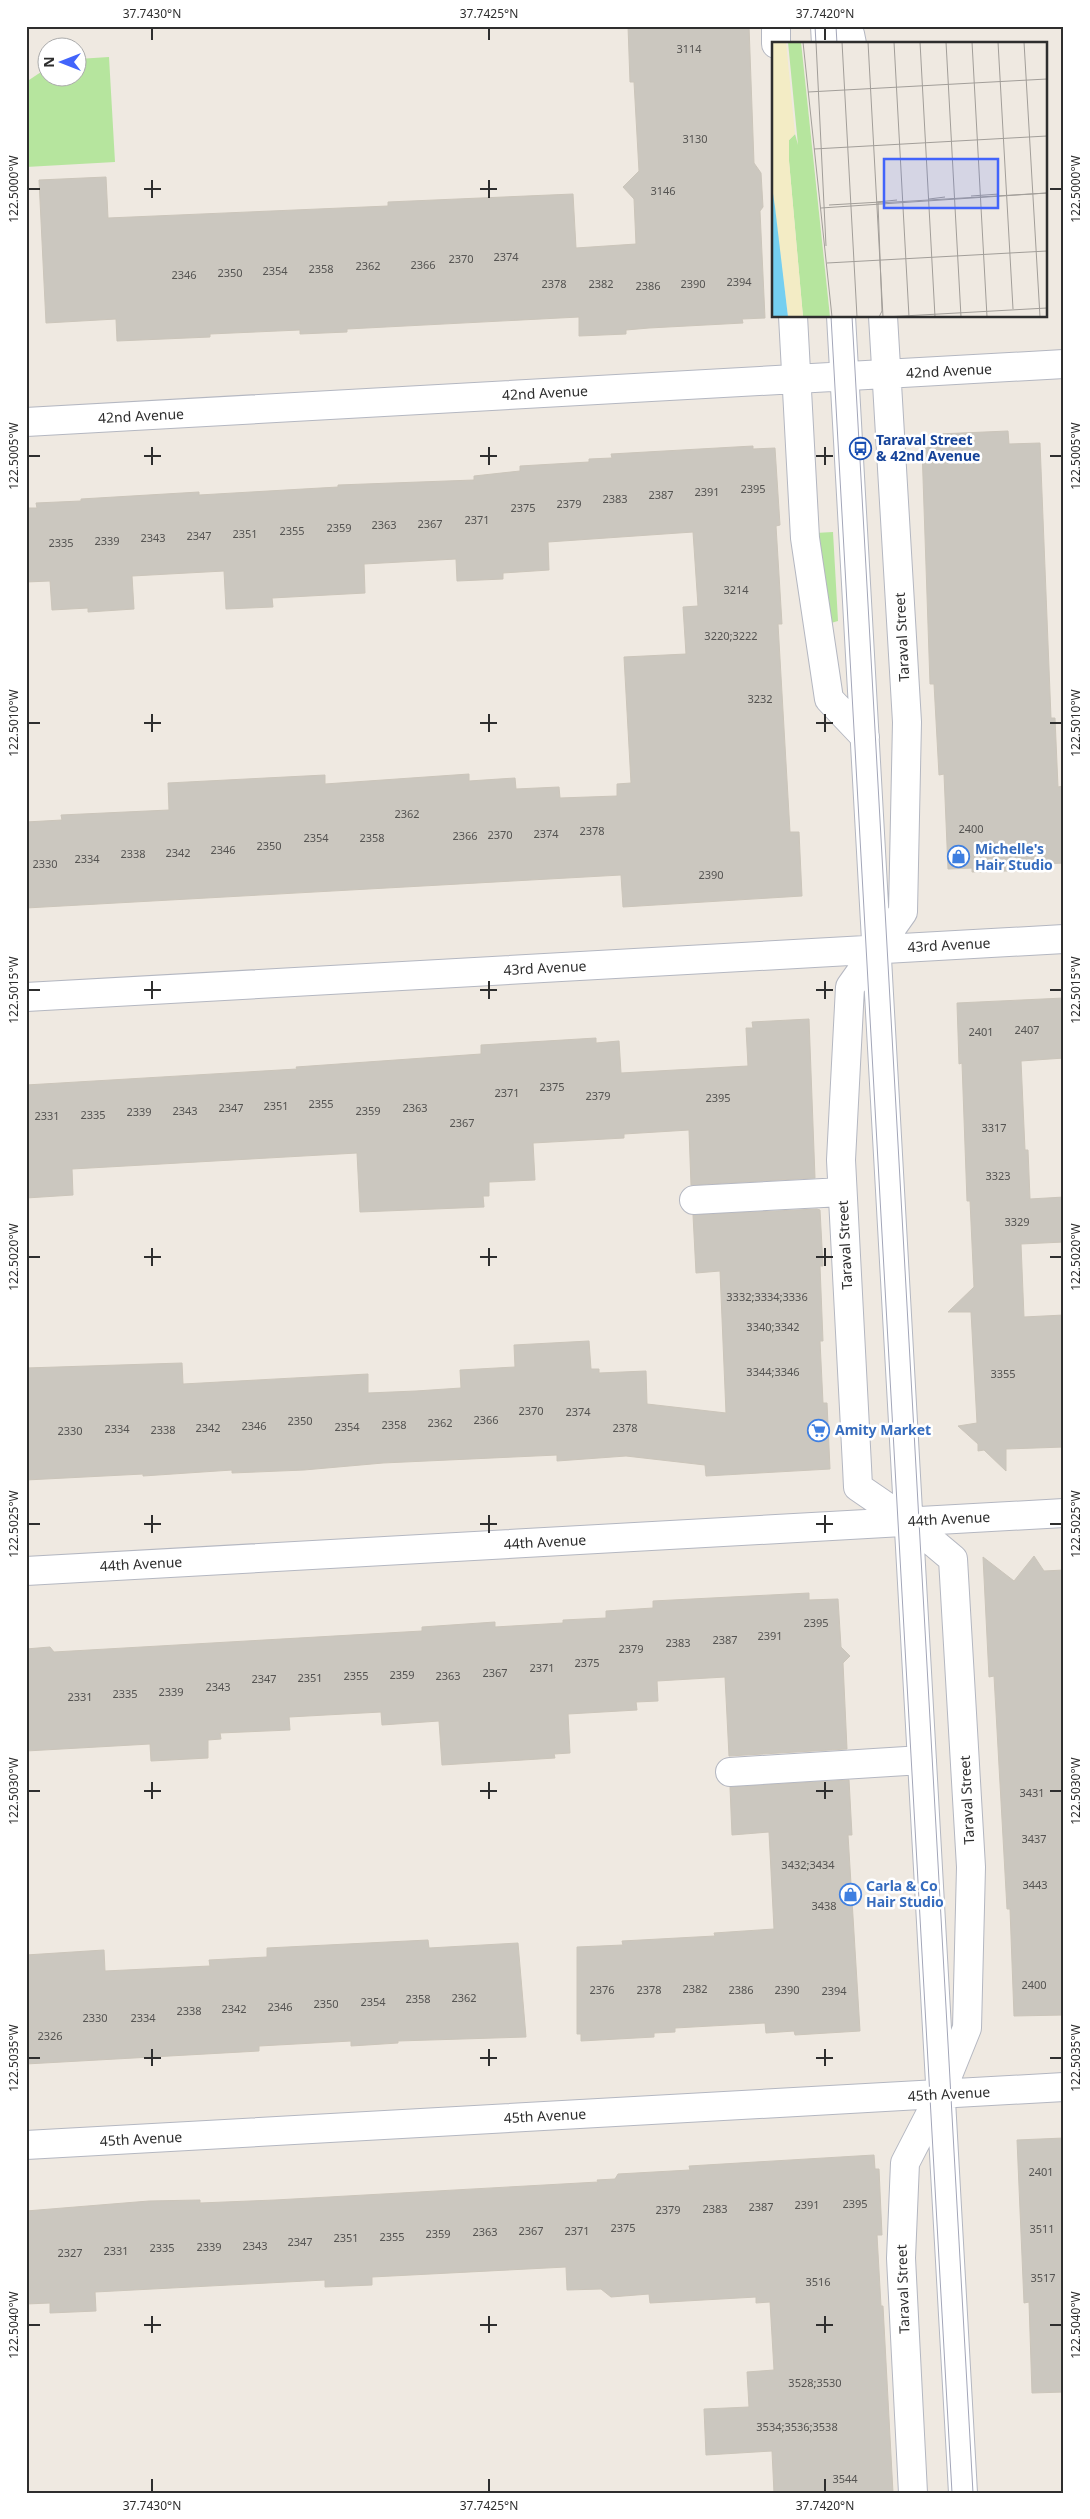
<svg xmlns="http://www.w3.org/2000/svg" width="1090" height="2519" font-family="'Noto Sans',sans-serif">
	<rect width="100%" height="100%" fill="#efe9e1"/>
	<!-- green -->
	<path fill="#b6e59e" d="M109,57L115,162L26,167V82L47,68L48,78H78V59Z
		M833,532L838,621L831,623L815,533Z"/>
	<!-- building -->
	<path fill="#cbc7bf" stroke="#cbc5ba" d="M628,26H749L754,163L761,173L763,207L760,211L765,318L742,319L743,323L649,328L626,330V334L579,336V317L347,329V332L300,334V330L210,334V337L117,341L116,319L46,323L39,180L106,177L108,218L388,206V202L573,194L576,248L636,244L634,199L623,187L639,171L634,82H630Z
		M1008,431L1009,444L1040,443L1051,718H1055L1058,787L1064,786V863L1043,864V870L972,872V868L948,869L944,774L939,775L934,684H930L922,448L938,447V434Z
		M753,446V449L775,448L780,525L776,526L782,624H778L790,832H799L802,896L623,907L621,875L26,908V822L62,820L61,815L169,810L168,783L325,775V784L469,774V781L515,778L516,789L559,787L560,798L617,796V784L631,783L624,657L686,654L683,607L698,606L693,532L548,542L549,570L503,573V579L457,581L456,559L364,564L365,593L272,598L273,607L226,609L224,571L132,576L134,609L88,612V608L52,610L50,581L26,582V508H37L36,503L81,501V499L199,492V495L338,487V485L474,480V476L520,471V466L589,462V459L612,458L611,454Z
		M1064,998V1058L1021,1061L1025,1150H1028L1030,1199L1064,1197V1242L1021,1244L1024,1317L1064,1315V1447L1006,1449V1471L984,1450L978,1451V1444L958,1426L977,1423L971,1312H948L974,1287L970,1201H967L962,1063L959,1064L957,1003Z
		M809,1019L815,1178L691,1185L689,1130L624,1134V1138L533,1143L535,1180L489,1182V1196H483L484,1207L360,1212L357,1153L72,1169L73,1195L26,1198V1085L297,1069L296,1067L481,1054V1045L596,1038V1043L619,1041L621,1073L748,1066L746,1028H753L752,1022Z
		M817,1209L820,1210L823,1266H820L823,1341H820L823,1403H827L830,1469L706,1476L705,1465L626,1456L557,1461V1455L383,1463L304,1470L232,1473V1470L143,1476V1474L26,1480V1368L182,1363L183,1384L368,1374V1393L416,1391L461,1388L460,1370L515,1367L514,1345L589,1341L591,1369H599V1373L646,1371L647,1404L726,1413L720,1271L696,1273L693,1215Z
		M1034,1556L1044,1571L1064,1570V2015L1014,2016L1010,1909H1007L994,1676L989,1677L983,1557L1014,1581Z
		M809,1593V1600L838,1599L841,1647L850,1656L843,1663L847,1749L729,1756L725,1677L657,1681L658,1701L636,1702L637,1710L568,1714L570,1753L554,1754L555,1758L442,1765L439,1721L382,1725L381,1712L289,1717L290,1730L220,1733L221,1739L208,1740V1758L151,1761L150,1744L26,1751V1649L50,1647L54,1652L422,1631V1627L495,1622V1627L563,1623V1620L606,1618V1611L653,1608V1601Z
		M849,1780L852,1835H848L860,2031L795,2035L794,2031L766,2033L765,2023L675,2028V2032L654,2033V2037L581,2041V2034H577V1947L623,1945L622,1941L715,1936L714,1933L774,1929L769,1832L732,1835L730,1787Z
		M428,1940L429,1948L518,1943L526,2037L398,2041V2043L351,2046V2041L259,2046V2051L26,2064V1955L104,1950L105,1971L210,1966L209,1960L267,1957V1948Z
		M1064,2138V2392L1032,2393L1029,2302L1024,2303L1017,2140Z
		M874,2155L875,2169H879L882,2235H877L881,2306H883L893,2493H774L772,2451L706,2455L704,2409L749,2407L747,2372L774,2370L770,2302L756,2303V2297L650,2303L649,2294L611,2297L601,2289L567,2290L566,2267L372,2277V2285L325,2287V2280L95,2292L96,2311L50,2313V2303L26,2304V2211L149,2201L200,2200V2203L275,2200L598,2182L597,2180L615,2179L618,2174L690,2170L689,2166Z"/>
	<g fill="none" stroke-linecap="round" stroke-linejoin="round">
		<defs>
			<path id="minor" d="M776,26V44
				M825,26L826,44
				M843,26L850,34L852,44
				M793,316L805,538L829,699L865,737
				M841,316L963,2493
				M883,316L907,722L903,912L850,987L841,1160L857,1466L858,1487L909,1522L953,1559L971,1867L967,2028L940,2095L905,2163L901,2258L913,2493
				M26,422L1064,364
				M26,997L1064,939
				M694,1200L842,1192
				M26,1571L1064,1513
				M730,1772L922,1760
				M26,2145L1064,2087"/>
		</defs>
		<!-- minor casing -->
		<use href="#minor" stroke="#b4b7c1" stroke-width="30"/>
		<!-- minor -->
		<use href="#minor" stroke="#fff" stroke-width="28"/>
		<!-- tram -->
		<path stroke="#a3a6b8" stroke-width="1" d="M815,26L816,44
			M836,26L837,44
			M831,316L952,2493
			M852,316L973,2493"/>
	</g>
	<!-- ticks -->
	<path fill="none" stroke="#2e2e2e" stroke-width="2" d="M152,28V40M489,28V40M825,28V40M152,180V198M489,180V198M28,189H40M144,189H161M480,189H497M1050,189H1062M152,447V465M489,447V465M825,447V465M28,456H40M144,456H161M480,456H497M816,456H833M1050,456H1062M152,714V732M489,714V732M825,714V732M28,723H40M144,723H161M480,723H497M816,723H833M1050,723H1062M152,981V999M489,981V999M825,981V999M28,990H40M144,990H161M480,990H497M816,990H833M1050,990H1062M152,1248V1266M489,1248V1266M825,1248V1266M28,1257H40M144,1257H161M480,1257H497M816,1257H833M1050,1257H1062M152,1515V1533M489,1515V1533M825,1515V1533M28,1524H40M144,1524H161M480,1524H497M816,1524H833M1050,1524H1062M152,1782V1799M489,1782V1799M825,1782V1799M28,1791H40M144,1791H161M480,1791H497M816,1791H833M1050,1791H1062M152,2049V2066M489,2049V2066M825,2049V2066M28,2058H40M144,2058H161M480,2058H497M816,2058H833M1050,2058H1062M152,2316V2333M489,2316V2333M825,2316V2333M28,2325H40M144,2325H161M480,2325H497M816,2325H833M1050,2325H1062M152,2479V2492M489,2479V2492M825,2479V2492"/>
	<!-- icons -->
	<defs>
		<symbol id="bus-ring" viewBox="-11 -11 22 22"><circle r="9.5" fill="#fff" stroke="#1a4fb4" stroke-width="1.5"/><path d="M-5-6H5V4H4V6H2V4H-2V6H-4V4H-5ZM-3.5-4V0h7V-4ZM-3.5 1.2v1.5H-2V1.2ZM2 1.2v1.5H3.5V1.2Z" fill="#1a4fb4"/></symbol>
		<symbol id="shop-ring" viewBox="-11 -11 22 22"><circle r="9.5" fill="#fff" stroke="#3f7fe0" stroke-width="1.5"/><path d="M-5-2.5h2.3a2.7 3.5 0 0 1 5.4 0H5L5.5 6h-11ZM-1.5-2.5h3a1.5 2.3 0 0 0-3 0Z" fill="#3f7fe0"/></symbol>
		<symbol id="supermarket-ring" viewBox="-11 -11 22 22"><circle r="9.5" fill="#fff" stroke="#3f7fe0" stroke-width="1.5"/><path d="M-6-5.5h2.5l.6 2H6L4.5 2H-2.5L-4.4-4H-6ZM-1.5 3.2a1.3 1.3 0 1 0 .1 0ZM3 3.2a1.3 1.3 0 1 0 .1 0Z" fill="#3f7fe0"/></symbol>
	</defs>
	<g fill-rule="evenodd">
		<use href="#bus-ring" x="848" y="436" width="25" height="25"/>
		<use href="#shop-ring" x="946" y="844" width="25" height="25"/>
		<use href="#supermarket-ring" x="806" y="1418" width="25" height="25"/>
		<use href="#shop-ring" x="838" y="1882" width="25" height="25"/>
	</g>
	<g text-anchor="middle" stroke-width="5" stroke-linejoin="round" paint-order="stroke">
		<!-- number labels -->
		<g font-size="11" fill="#555452">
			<text x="689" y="53">3114</text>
			<text x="695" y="143">3130</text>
			<text x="663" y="195">3146</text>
			<text x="506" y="261">2374</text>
			<text x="461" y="263">2370</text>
			<text x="423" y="269">2366</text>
			<text x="368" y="270">2362</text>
			<text x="321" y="273">2358</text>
			<text x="275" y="275">2354</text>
			<text x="230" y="277">2350</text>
			<text x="184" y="279">2346</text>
			<text x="739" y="286">2394</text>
			<text x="554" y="288">2378</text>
			<text x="601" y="288">2382</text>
			<text x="693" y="288">2390</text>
			<text x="648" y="290">2386</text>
			<text x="753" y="493">2395</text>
			<text x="707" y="496">2391</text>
			<text x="661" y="499">2387</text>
			<text x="615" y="503">2383</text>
			<text x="569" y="508">2379</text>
			<text x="523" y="512">2375</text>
			<text x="477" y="524">2371</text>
			<text x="430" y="528">2367</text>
			<text x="384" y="529">2363</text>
			<text x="339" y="532">2359</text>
			<text x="292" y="535">2355</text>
			<text x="245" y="538">2351</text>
			<text x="199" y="540">2347</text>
			<text x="153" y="542">2343</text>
			<text x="107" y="545">2339</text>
			<text x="61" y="547">2335</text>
			<text x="736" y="594">3214</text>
			<text x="731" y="640">3220;3222</text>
			<text x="760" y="703">3232</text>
			<text x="407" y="818">2362</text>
			<text x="971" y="833">2400</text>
			<text x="592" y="835">2378</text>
			<text x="546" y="838">2374</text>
			<text x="500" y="839">2370</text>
			<text x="465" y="840">2366</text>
			<text x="316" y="842">2354</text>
			<text x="372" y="842">2358</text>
			<text x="269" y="850">2350</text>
			<text x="223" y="854">2346</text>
			<text x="178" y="857">2342</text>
			<text x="133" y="858">2338</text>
			<text x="87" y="863">2334</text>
			<text x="45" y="868">2330</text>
			<text x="711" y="879">2390</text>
			<text x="1027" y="1034">2407</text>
			<text x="981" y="1036">2401</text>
			<text x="552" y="1091">2375</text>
			<text x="507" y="1097">2371</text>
			<text x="598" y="1100">2379</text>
			<text x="718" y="1102">2395</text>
			<text x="321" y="1108">2355</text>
			<text x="276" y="1110">2351</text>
			<text x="231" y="1112">2347</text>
			<text x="415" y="1112">2363</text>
			<text x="185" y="1115">2343</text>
			<text x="368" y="1115">2359</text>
			<text x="139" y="1116">2339</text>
			<text x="93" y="1119">2335</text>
			<text x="47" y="1120">2331</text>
			<text x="462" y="1127">2367</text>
			<text x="994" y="1132">3317</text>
			<text x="998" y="1180">3323</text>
			<text x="1017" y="1226">3329</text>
			<text x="767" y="1301">3332;3334;3336</text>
			<text x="773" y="1331">3340;3342</text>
			<text x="773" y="1376">3344;3346</text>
			<text x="1003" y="1378">3355</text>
			<text x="531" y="1415">2370</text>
			<text x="578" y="1416">2374</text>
			<text x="486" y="1424">2366</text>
			<text x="300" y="1425">2350</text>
			<text x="440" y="1427">2362</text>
			<text x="394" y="1429">2358</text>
			<text x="254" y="1430">2346</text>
			<text x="347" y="1431">2354</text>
			<text x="208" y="1432">2342</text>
			<text x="625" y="1432">2378</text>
			<text x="117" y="1433">2334</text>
			<text x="163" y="1434">2338</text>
			<text x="70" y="1435">2330</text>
			<text x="816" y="1627">2395</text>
			<text x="770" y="1640">2391</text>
			<text x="725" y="1644">2387</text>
			<text x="678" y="1647">2383</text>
			<text x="631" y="1653">2379</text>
			<text x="587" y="1667">2375</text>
			<text x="542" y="1672">2371</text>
			<text x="495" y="1677">2367</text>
			<text x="402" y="1679">2359</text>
			<text x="356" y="1680">2355</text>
			<text x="448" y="1680">2363</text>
			<text x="310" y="1682">2351</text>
			<text x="264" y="1683">2347</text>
			<text x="218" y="1691">2343</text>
			<text x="171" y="1696">2339</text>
			<text x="125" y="1698">2335</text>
			<text x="80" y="1701">2331</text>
			<text x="1032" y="1797">3431</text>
			<text x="1034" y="1843">3437</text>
			<text x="808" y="1869">3432;3434</text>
			<text x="1035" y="1889">3443</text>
			<text x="824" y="1910">3438</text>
			<text x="1034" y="1989">2400</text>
			<text x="695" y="1993">2382</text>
			<text x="602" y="1994">2376</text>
			<text x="649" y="1994">2378</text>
			<text x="741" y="1994">2386</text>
			<text x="787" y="1994">2390</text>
			<text x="834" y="1995">2394</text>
			<text x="464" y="2002">2362</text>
			<text x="418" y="2003">2358</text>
			<text x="373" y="2006">2354</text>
			<text x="326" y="2008">2350</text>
			<text x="280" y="2011">2346</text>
			<text x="234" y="2013">2342</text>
			<text x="189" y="2015">2338</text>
			<text x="95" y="2022">2330</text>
			<text x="143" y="2022">2334</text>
			<text x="50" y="2040">2326</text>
			<text x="1041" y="2176">2401</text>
			<text x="855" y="2208">2395</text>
			<text x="807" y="2209">2391</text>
			<text x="761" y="2211">2387</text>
			<text x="715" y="2213">2383</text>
			<text x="668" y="2214">2379</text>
			<text x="623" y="2232">2375</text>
			<text x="1042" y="2233">3511</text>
			<text x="531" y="2235">2367</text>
			<text x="577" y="2235">2371</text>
			<text x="485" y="2236">2363</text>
			<text x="438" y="2238">2359</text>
			<text x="392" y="2241">2355</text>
			<text x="346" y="2242">2351</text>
			<text x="300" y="2246">2347</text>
			<text x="255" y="2250">2343</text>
			<text x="209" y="2251">2339</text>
			<text x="162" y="2252">2335</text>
			<text x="116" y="2255">2331</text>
			<text x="70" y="2257">2327</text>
			<text x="1043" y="2282">3517</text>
			<text x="818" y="2286">3516</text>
			<text x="815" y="2387">3528;3530</text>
			<text x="797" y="2431">3534;3536;3538</text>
			<text x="845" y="2483">3544</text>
		</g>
		<!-- street labels -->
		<g font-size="14" fill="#2e2e2e" stroke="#fff">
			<text transform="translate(949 371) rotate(-3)" y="5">42nd Avenue</text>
			<text transform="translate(545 393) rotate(-3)" y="5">42nd Avenue</text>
			<text transform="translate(141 416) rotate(-3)" y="5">42nd Avenue</text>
			<text transform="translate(902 637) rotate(-93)" y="5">Taraval Street</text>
			<text transform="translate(949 945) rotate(-3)" y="5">43rd Avenue</text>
			<text transform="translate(545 968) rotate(-3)" y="5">43rd Avenue</text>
			<text transform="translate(845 1245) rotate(-93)" y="5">Taraval Street</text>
			<text transform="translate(949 1519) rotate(-3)" y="5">44th Avenue</text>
			<text transform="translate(545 1542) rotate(-3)" y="5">44th Avenue</text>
			<text transform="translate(141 1564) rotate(-3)" y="5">44th Avenue</text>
			<text transform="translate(967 1800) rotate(-93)" y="5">Taraval Street</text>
			<text transform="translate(949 2094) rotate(-3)" y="5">45th Avenue</text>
			<text transform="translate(545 2116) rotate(-3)" y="5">45th Avenue</text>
			<text transform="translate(141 2139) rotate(-3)" y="5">45th Avenue</text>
			<text transform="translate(903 2289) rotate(-92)" y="5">Taraval Street</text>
		</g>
		<!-- transit labels -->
		<g font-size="14" font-weight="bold" fill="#164399" stroke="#fff" text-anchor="start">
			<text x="876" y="445">Taraval Street<tspan x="876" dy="16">&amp; 42nd Avenue</tspan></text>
		</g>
		<!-- shop labels -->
		<g font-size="14" font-weight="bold" fill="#366cbe" stroke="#fff" text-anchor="start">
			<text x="975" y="854">Michelle's<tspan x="975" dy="16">Hair Studio</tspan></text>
			<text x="835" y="1435">Amity Market</text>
			<text x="866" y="1891">Carla &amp; Co<tspan x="866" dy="16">Hair Studio</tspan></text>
		</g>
	</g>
	<!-- overview -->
	<g transform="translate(772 42)">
		<rect width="275" height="275" fill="#efe9e1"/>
		<path d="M16,0H29L58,275H31L17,119V98L23,92L26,103Z" fill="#b6e59e"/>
		<path d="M0,0H14L23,92L17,98V119L31,275H16L0,145Z" fill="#f3ecc5"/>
		<path d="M0,145L3,165L16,275H0Z" fill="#75cff0"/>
		<path fill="none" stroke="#a29e99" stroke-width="1" d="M31,0L60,275M44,0L54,204M70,0L85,275M96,0L111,275M122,0L137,275M148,0L163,275M174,0L189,275M200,0L215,275M226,0L241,267M252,0L268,275M36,50L275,37M42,107L275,94M199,154L227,152M157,157L173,155M105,160L125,158M57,163L109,160M49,166L275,151M55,221L275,209M107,275L110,269L106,161L275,151M113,275L275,266"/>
		<path fill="#4264fb" fill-opacity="0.15" stroke="#4264fb" stroke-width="2.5" d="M112,117H226V166H112Z"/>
		<rect width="275" height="275" fill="none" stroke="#2e2e2e" stroke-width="2.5"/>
	</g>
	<!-- border -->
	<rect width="1090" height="2519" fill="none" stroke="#ffffff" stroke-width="55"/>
	<!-- north arrow -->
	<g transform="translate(62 62) rotate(270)"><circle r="24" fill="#ffffff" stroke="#ababab"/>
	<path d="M0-4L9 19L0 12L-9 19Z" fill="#4264fb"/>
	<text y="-8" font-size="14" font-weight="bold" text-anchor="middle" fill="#2e2e2e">N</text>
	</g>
	<rect x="28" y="28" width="1034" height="2464" fill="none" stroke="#2e2e2e" stroke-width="2"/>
	<g font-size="12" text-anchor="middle" fill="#2e2e2e">
		<text x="152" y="18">37.7430°N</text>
		<text x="489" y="18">37.7425°N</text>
		<text x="825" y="18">37.7420°N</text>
		<text transform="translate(1076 189) rotate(-90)" y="4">122.5000°W</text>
		<text transform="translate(14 189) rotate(-90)" y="4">122.5000°W</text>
		<text transform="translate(1076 456) rotate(-90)" y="4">122.5005°W</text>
		<text transform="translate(14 456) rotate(-90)" y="4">122.5005°W</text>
		<text transform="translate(1076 723) rotate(-90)" y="4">122.5010°W</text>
		<text transform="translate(14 723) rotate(-90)" y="4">122.5010°W</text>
		<text transform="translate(1076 990) rotate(-90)" y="4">122.5015°W</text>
		<text transform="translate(14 990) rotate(-90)" y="4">122.5015°W</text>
		<text transform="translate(1076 1257) rotate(-90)" y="4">122.5020°W</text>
		<text transform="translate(14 1257) rotate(-90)" y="4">122.5020°W</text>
		<text transform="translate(14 1524) rotate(-90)" y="4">122.5025°W</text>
		<text transform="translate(1076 1524) rotate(-90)" y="4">122.5025°W</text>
		<text transform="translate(14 1791) rotate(-90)" y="4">122.5030°W</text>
		<text transform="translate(1076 1791) rotate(-90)" y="4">122.5030°W</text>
		<text transform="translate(14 2058) rotate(-90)" y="4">122.5035°W</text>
		<text transform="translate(1076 2058) rotate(-90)" y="4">122.5035°W</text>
		<text transform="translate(14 2325) rotate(-90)" y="4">122.5040°W</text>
		<text transform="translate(1076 2325) rotate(-90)" y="4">122.5040°W</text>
		<text x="152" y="2510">37.7430°N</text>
		<text x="489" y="2510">37.7425°N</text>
		<text x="825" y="2510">37.7420°N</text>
	</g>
</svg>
